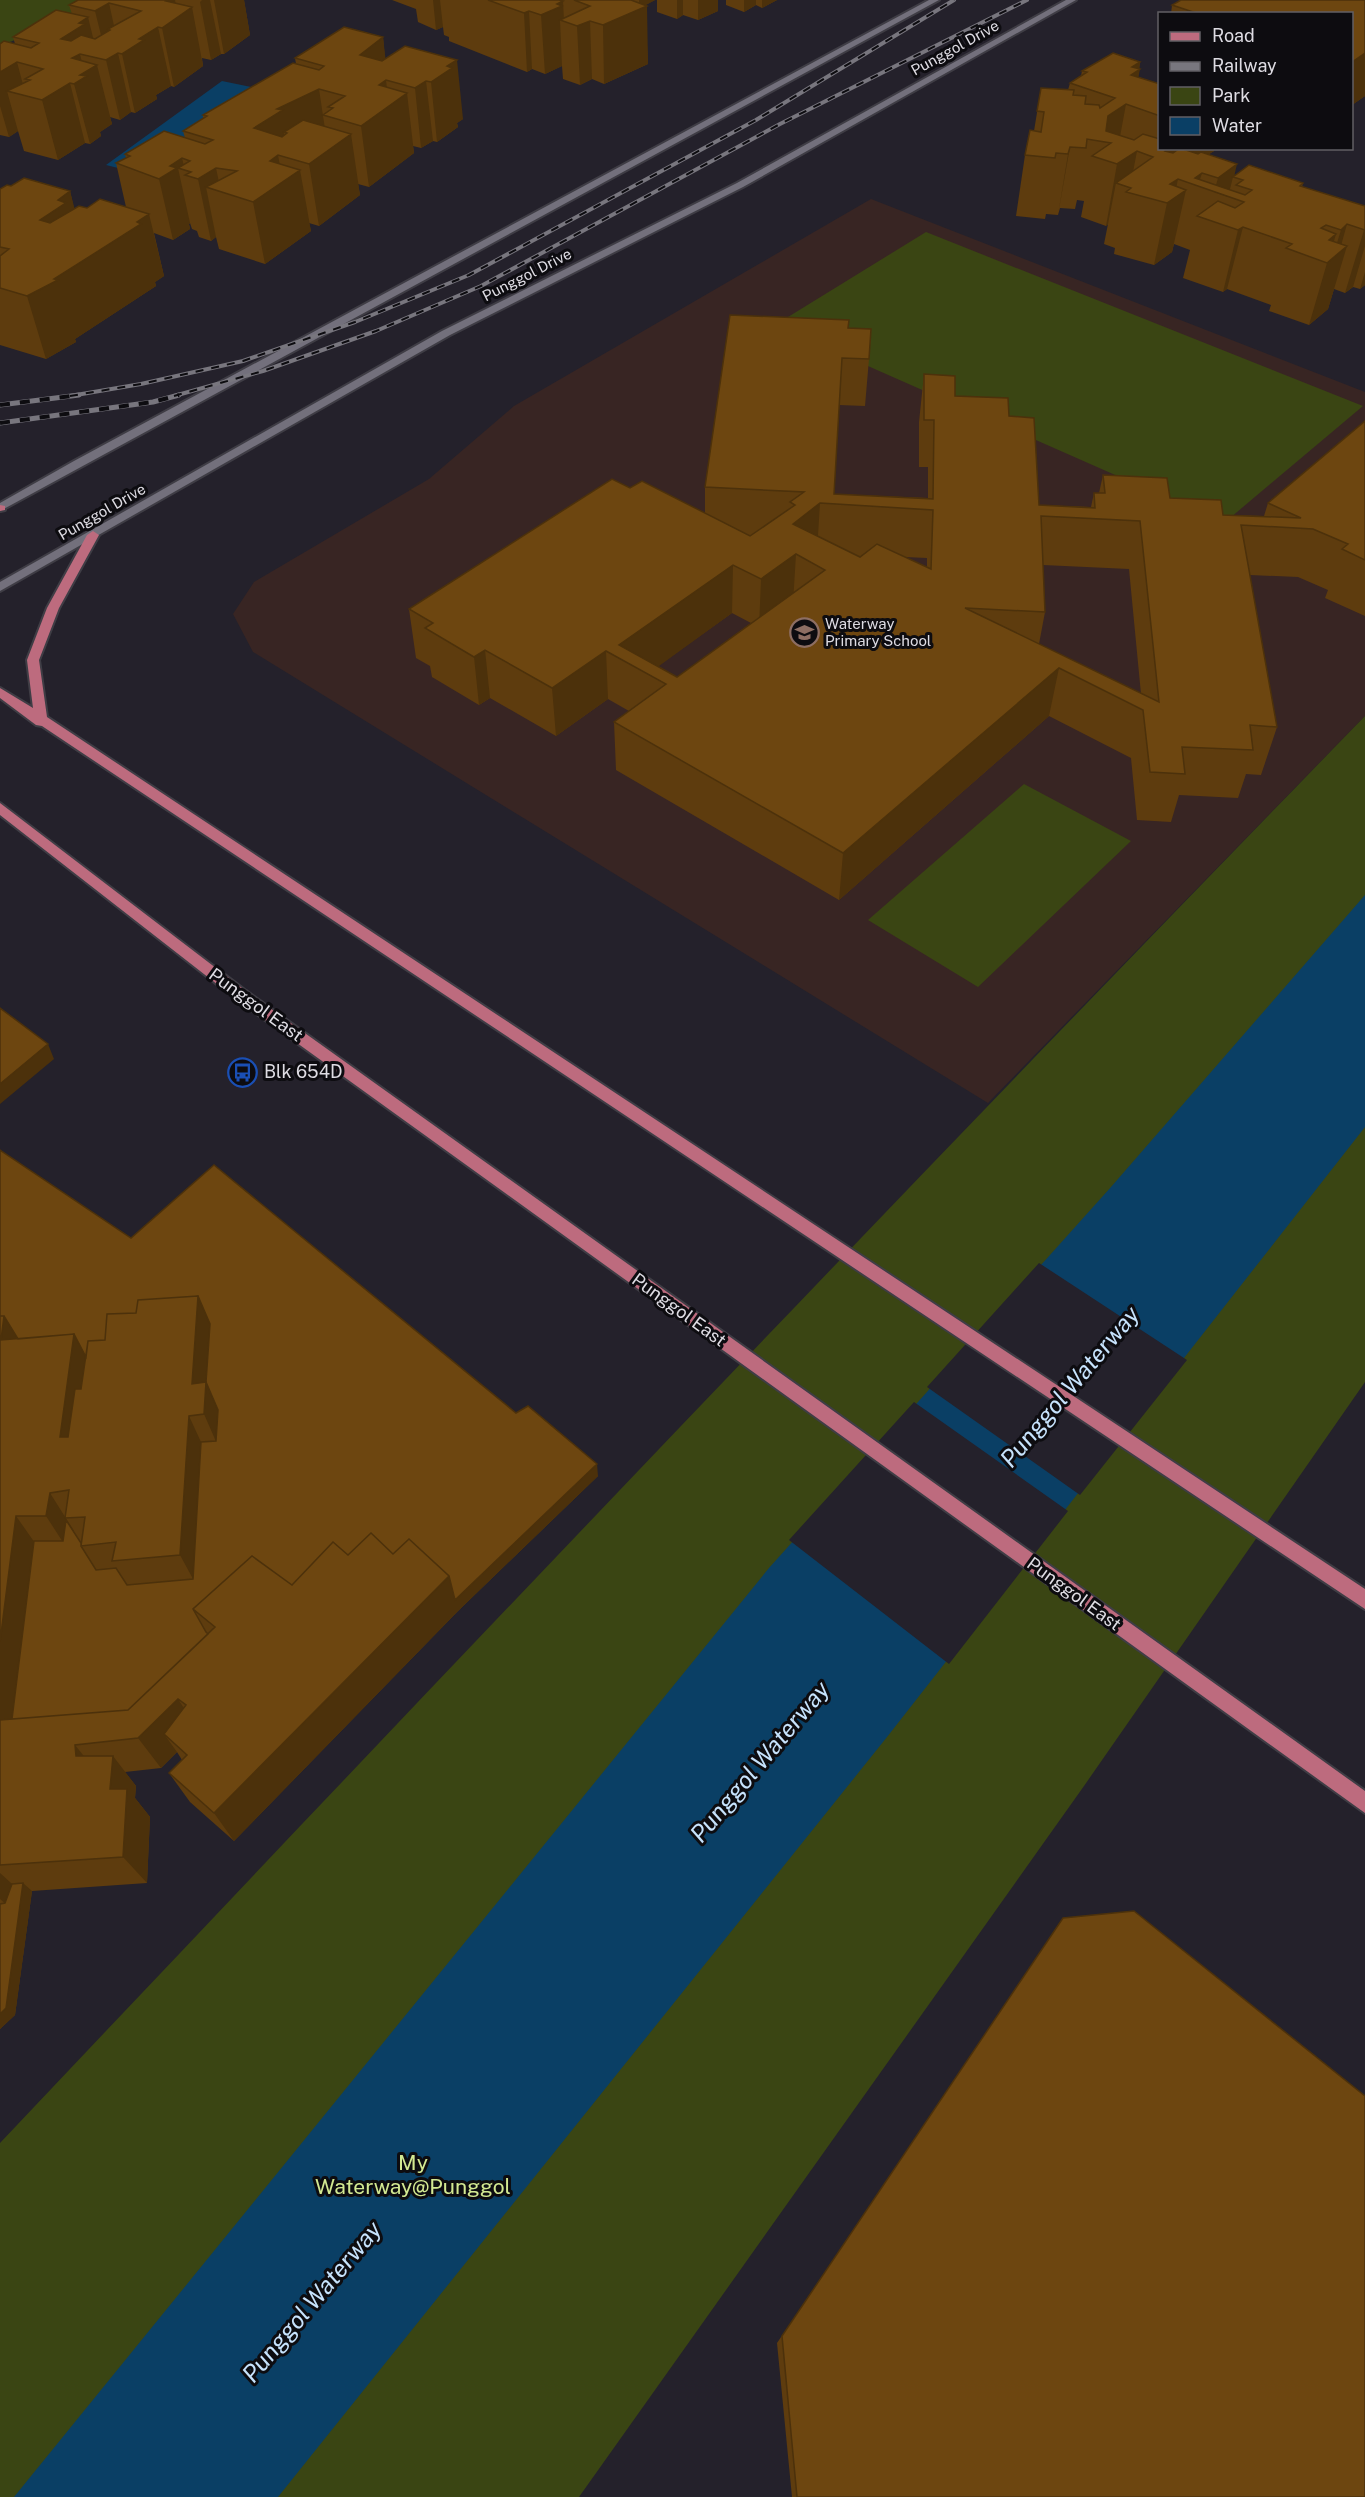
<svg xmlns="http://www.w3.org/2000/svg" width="1365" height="2497" font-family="'Public Sans',sans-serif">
	<rect width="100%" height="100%" fill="#24212b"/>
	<!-- education -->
	<path fill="#382523" d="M871,199L1365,392V716L988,1103L253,652L233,614L254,582L429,479L514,406Z"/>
	<!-- green -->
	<path fill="#3a4513" d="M0,0H114L0,46Z
		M926,232L1363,406L1224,523L775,325Z
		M1365,716V1382L1084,1786L579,2497H0V2143C452,1665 906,1188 1365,716Z
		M1024,784L1131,841L978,987L868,920Z"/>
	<!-- water -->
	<path fill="#0a3f65" d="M222,81L290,95L174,182L106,165Z
		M1365,895V1127L887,1737L278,2497H14L769,1568L1111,1187Z"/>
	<!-- pier -->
	<path fill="#24212b" d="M1039,1263L1187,1360L1080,1495L927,1387Z
		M914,1402L1068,1511L949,1664L789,1540Z"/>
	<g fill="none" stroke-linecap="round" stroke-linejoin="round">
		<defs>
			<path id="tertiary" d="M929,0H939L0,511V503L74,461Z
				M1066,0H1076L743,187L450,335L0,591V582L442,331L737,183Z"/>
			<path id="primary" d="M0,505L5,506V510L0,511Z
				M93,531L99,535L59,608L39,660L47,717L1365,1589V1609L42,726L36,725L0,698V688L33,708L27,660L47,608L87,535Z
				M0,803L246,991L1365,1791V1813L236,999L0,815Z"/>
		</defs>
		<!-- tertiary casing -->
		<use href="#tertiary" stroke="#3f3d45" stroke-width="4"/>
		<!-- primary casing -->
		<use href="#primary" stroke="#3f3d45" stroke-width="4"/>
		<!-- tertiary -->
		<use href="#tertiary" fill="#73707c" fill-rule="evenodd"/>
		<!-- primary -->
		<use href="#primary" fill="#bd6b7e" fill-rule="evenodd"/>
		<defs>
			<path id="rail-far1" d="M70,396L141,384L243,361L355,322L469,275L756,120L954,0
				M174,396L263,371L376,331L481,286L780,124L1027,0"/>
			<path id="rail" d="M0,405L79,395
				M0,423L153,402L179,395"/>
		</defs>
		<!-- rail-far1 casing -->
		<use href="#rail-far1" stroke="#78767e" stroke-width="4"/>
		<!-- rail casing -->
		<use href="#rail" stroke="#78767e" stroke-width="5"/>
		<!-- rail-far1 -->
		<use href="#rail-far1" stroke="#0d0c10" stroke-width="2" stroke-dasharray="8" stroke-linecap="butt"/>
		<!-- rail -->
		<use href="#rail" stroke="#0d0c10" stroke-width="4" stroke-dasharray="10" stroke-linecap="butt"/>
	</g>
	<!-- wall -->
	<path fill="#5e3c0e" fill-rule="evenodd" d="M78,0H244L250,35L224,54H221L211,60L202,58L203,66L174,87L171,86L156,95L157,99L135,113L131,112L120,120L110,117L112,124L100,132L101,136L90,144L85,143L58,160L24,151L18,131L9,137L0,135V44H15L13,37L72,14L69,5Z
		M392,0H655L645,5L648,64L604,84L592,79L580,85L563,79L562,66L545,74L532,69L527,72L449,41V37L444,35L443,27L436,30L418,22L416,9Z
		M657,0H718V11L698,20L683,15L677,19L657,12Z
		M726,0H777L762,8L756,5L744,12L726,5Z
		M1365,0V96L1352,105V14H1171L1172,5Z
		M383,37L385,59L405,46L463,119L457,123L458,127L437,142L433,141L421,148L413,146L414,153L369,187L358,184L360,195L319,226L309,223L311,231L265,264L219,249L216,237L211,241L199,237L197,231L192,229L190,223L189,224L190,229L173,240L154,233L164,276L155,282L156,286L75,339L76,342L46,359L0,345V189L11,186L70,191L74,209L126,207L116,163L126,158L125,154L185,138L183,131L203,119V115L296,64L295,58Z
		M1140,62L1138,77L1160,84V148H1214V151L1209,154L1235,175L1303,183L1302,187L1365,206V285L1360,289L1353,287L1345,293L1334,289L1328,309L1309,325L1269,311L1271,305L1227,289L1223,292L1183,278L1190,250L1174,244L1172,252L1154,265L1114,254L1115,248L1104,244L1108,224L1106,226L1081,217L1084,201L1077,200L1075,209L1060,208L1058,215L1046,214L1045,219L1016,216L1025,155L1034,131L1041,88L1068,90L1070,83L1081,76L1082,71Z
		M848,328L869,359L865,406L839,405L834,494L928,498V467H919V422L924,374L955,396L1009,416L1039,505L1091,507L1094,493H1099L1103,475L1170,498L1223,515L1264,516L1268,503L1365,421V616L1325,598L1328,590L1298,577L1250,575L1277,727L1261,775L1246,774L1238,798L1179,795L1171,822L1137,820L1131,758L1049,716L839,900L616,770L614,722L629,711L608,699L556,736L490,698L479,705L432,677L430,666L416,658L409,609L630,488L705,513V487ZM905,557L927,558V567ZM1043,565L1129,569L1141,694L1039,644L1045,612ZM732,613L751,623L677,677L658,666Z
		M0,1150L131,1238L516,1413L598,1476L458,1611L234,1841L190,1802L169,1773L182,1760L177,1752L161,1768L125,1772L136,1786L135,1798L150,1817L147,1883L32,1891L15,2015L0,2029Z
		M1063,1918L1365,2497H792L777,2343Z"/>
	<!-- shaded-wall -->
	<path fill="#4c310b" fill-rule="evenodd" d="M159,0H175L178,17L192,7L203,66L174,87L162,28Z
		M202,0H210L221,54L211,60L200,2Z
		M214,0H244L250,35L224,54Z
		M433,0H440L443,27L436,30Z
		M639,0H655L639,9Z
		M677,0H683V15L677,19Z
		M698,0H718V11L698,20Z
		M744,0H756V5L744,12Z
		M762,0H777L762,8Z
		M563,1L564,21L560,20L562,66L545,74L541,15L557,4Z
		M109,3L120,53H118L131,112L120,120L106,60L107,59L95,11ZM108,29L110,30L114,55Z
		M647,6L648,64L604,84L603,25Z
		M529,11L532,69L527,72L524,13Z
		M88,17L98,58L80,54L84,72L97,65L112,124L100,132L101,136L90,144L74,84L61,39L79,23Z
		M590,21L592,79L580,85L577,26Z
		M158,27L171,86L156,95L157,99L135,113L122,54L139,39Z
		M383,37L388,81L386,80L389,106L407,93L414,153L369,187L361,126L360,55Z
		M1365,53V96L1352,105V62Z
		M457,60L463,119L457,123L458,127L437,142L431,82L447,66Z
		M17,62L26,96L7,91L18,131L9,137L0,106V72Z
		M1140,62L1139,70L1140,69L1133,106L1126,104L1115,164L1111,143L1103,141L1108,116L1132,67Z
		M426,81L433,141L421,148L415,88Z
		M70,83L85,143L58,160L42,100Z
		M319,89L328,149L284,132L288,158L278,155L283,182L300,170L311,231L265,264L253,202L254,128L277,109Z
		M351,134L360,195L319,226L309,164Z
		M1070,147L1058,215L1068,154Z
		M1167,148H1184L1180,168L1155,200Z
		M1190,148H1214V151L1185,170Z
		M1137,151L1130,188L1116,183L1108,224L1106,226L1117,164Z
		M182,158L185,170L178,168L190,223L189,224L190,229L173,240L159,179L170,166Z
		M1237,164L1234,177H1233L1228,197L1214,192L1218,178Z
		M216,168L221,192L206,187L216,237L211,241L198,179Z
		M1202,173L1198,186L1195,178Z
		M1178,179L1174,199L1186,190L1172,252L1154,265L1167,203L1170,184Z
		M70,191L86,253L149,214L164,276L155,282L156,286L75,339L76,342L46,359L27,296L40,220L58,200Z
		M1347,224L1339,253L1347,246L1328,309L1309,325L1327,263L1329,240L1336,234L1328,262L1332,259L1341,230Z
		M1243,227L1227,289L1223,292L1238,230Z
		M1364,230H1365V246L1353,287L1345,293Z
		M1365,272V285L1360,289Z
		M820,503L817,552L796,554L793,603L759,628L761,579L793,524Z
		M733,565L732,613L648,674L619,645Z
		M485,650L490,698L479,705L474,657Z
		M606,651L608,699L556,736L552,688Z
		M1059,668L1049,716L839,900L843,853Z
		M48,1044L54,1059L0,1104V1084Z
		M198,1296L215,1337L223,1422L221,1453L204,1414L192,1384Z
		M4,1316L28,1357L1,1340Z
		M74,1334L95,1375L91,1475L60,1437Z
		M189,1416L207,1455L199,1590L180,1555Z
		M597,1464L598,1476L458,1611L234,1841L214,1813L449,1576Z
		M50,1493L74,1531L70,1553L46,1516Z
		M16,1516L42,1553L9,1741L0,1731V1642Z
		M178,1699L198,1730L164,1734L177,1752L161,1768L138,1738Z
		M75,1745L99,1775L76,1756Z
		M113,1756L136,1786L135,1798L150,1817L147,1883L123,1857L110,1789Z
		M0,1873L21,1892L14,1911L0,1899Z
		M23,1883L32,1891L15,2015L0,2029V2014Z"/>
	<!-- building -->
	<path fill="#6d4610" stroke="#4c310b" stroke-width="1.5" fill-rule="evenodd" d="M78,0H168L166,1L192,7L162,28L158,27L139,39L144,40L122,54L118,53L106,60L80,54L72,58L97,65L80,75L87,76L74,84L70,83L42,100L7,91L30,80L25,79L43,69L17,62L0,72V44L4,41L31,48L39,43L13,37L56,10L88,17L79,23L85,24L61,39L71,41L81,35L95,39L110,30L108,29L141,11L109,3L95,11L69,5Z
		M488,0H559L563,1L557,4L562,6L541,15L529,11L524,13Z
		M574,0H631L647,6L603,25L590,21L577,26L560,20L590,6Z
		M1181,0H1365V53L1352,62V14H1199L1172,5Z
		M344,27L383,37L360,55L382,61L405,46L457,60L447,66L452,68L431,82L426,81L415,88L386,80L379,85L407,93L361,126L323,115L333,108L328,107L345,96L319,89L277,109L283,110L254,128L282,137L287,133L284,132L303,120L351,134L309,164L278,155L270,161L300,170L253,202L206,187L237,171L216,168L198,179L185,175L191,172L178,168L190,161L182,158L170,166L177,168L159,179L116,163L130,156L125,154L164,131L205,144L213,140L183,131L207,116L203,115L293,63L319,70L324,66L295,58Z
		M1113,53L1140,62L1132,67L1140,69L1131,75L1160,84V116L1126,104L1108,116L1106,131L1134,140L1143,134L1160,139V148H1168L1165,151L1173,153L1180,148L1198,154L1201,152L1237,164L1218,178L1202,173L1195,178L1245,195L1252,190L1236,185L1243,180L1233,177L1249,165L1303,183L1300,186L1365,206V230L1347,224L1341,230L1326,225L1321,228L1336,234L1329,240L1347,246L1327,263L1286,248L1292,244L1243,227L1238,230L1197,216L1218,201L1235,208L1244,202L1178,179L1170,184L1186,190L1167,203L1126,192L1131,188L1116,183L1153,157L1137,151L1117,164L1092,156L1111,143L1087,139L1086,148L1070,147L1068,154L1056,153L1055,158L1025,155L1030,130L1041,132L1044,112L1037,111L1041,88L1074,90L1073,95L1086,96L1085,104L1099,105L1100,108L1115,98L1070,83L1087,72L1082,71Z
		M24,178L70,191L58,200L66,203L40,220L50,223L79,206L87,208L100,199L149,214L137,222L141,224L54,279L58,280L27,296L0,288V256L9,249L0,247V189L7,185L11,186Z
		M730,315L849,320L848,328L871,329L869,359L842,358L834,494L933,499L934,420H924V374L955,376V396L1008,398L1009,416L1034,418L1039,505L1095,508L1094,493H1105L1103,475L1167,478L1170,498L1221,500L1223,515L1301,518L1268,503L1365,421V560L1342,549L1348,544L1313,529L1241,525L1277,727L1250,725L1253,750L1182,747L1185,774L1150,772L1143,710L1059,668L843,853L614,722L666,684L606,651L552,688L485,650L474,657L425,628L433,623L409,609L612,479L630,488L642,481L750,536L795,505L790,502L804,492L705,487ZM820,503L933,510L931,569L877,544L860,557L793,524ZM1041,516L1140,521L1159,702L965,608L1045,612ZM796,554L825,570L677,677L619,645L733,565L761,579Z
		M0,1008L48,1044L0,1084Z
		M0,1150L131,1238L214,1165L516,1413L528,1406L597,1464L455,1600L449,1576L409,1539L393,1554L371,1533L348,1555L333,1542L292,1585L252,1556L193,1609L206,1632L208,1634L128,1710L12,1719L34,1541H63L66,1520L81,1543V1546L96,1570L116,1568L127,1585L193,1579L201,1442L216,1441L218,1410L206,1382L210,1324L198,1296L138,1300L136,1313L107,1314L105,1340L88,1341L86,1357L74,1334L18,1339L4,1316H0Z
		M198,1296L192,1384L206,1382L204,1414L189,1416L180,1555L112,1561L116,1542L81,1546L85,1517L65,1518L69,1490L50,1493L46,1516H16L0,1642V1316H4L1,1340L74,1334L60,1437H68L75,1389H81L88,1341L105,1340L107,1314L136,1313L138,1300Z
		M371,1533L393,1554L409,1539L449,1576L214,1813L169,1773L187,1755L164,1734L186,1705L178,1699L138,1738L75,1745L76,1756H113L110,1789H127L123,1857L0,1865V1720L128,1710L215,1627L193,1609L252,1556L292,1585L333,1542L348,1555Z
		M23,1883L6,2008L0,2014V1904L5,1903L12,1884Z
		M1134,1911L1365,2096V2497H797L782,2336L1063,1918Z"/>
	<!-- icons -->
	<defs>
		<symbol id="school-ring" viewBox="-11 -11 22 22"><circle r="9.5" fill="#0d0c10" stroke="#8d6e63" stroke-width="1.5"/><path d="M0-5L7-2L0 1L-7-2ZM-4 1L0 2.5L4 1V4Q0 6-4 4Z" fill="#8d6e63"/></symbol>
		<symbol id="bus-ring" viewBox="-11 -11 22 22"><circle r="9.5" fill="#0d0c10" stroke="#1a4fb4" stroke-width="1.5"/><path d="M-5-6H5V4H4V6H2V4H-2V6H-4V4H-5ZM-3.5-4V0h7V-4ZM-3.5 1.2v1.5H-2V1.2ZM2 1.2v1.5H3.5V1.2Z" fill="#1a4fb4"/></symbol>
	</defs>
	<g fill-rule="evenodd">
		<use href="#school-ring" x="788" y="616" width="33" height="33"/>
		<use href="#bus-ring" x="226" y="1056" width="33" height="33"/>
	</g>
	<g text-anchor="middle" stroke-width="6" stroke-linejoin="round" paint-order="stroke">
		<!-- far-street labels -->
		<g font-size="15" fill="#dedce3" stroke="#0d0c10">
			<text transform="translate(955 48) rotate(-29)" y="5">Punggol Drive</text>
			<text transform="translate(527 275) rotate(-27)" y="5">Punggol Drive</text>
			<text transform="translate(102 512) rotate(-30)" y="5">Punggol Drive</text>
		</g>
		<!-- far-poi labels -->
		<g font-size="15" fill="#dedce3" stroke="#0d0c10" text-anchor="start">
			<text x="825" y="629">Waterway<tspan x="825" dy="17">Primary School</tspan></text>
		</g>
		<!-- street labels -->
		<g font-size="18" fill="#dedce3" stroke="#0d0c10">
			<text transform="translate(256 1005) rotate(36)" y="6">Punggol East</text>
			<text transform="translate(679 1310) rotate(36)" y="6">Punggol East</text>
			<text transform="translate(1074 1594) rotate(36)" y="6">Punggol East</text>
		</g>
		<!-- poi labels -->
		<g font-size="18" fill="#dedce3" stroke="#0d0c10" text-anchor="start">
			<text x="264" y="1078">Blk 654D</text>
		</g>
		<!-- near-park labels -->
		<g font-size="21" fill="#d3e992" stroke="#0d0c10">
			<text x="413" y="2170">My<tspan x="413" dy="24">Waterway@Punggol</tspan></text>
		</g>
		<!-- near-water labels -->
		<g font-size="24" font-style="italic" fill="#c7e3fd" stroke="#0d0c10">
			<text transform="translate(1070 1387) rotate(-50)" y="8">Punggol Waterway</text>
			<text transform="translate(760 1762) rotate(-50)" y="8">Punggol Waterway</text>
			<text transform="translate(312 2302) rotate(-50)" y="8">Punggol Waterway</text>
		</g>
	</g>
	<!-- legend -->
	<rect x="1158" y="12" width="195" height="138" fill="#0d0c10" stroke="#615f64" stroke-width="1.5"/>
	<rect x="1170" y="32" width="30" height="9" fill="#bd6b7e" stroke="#615f64" stroke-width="1.5"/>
	<text x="1212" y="42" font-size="18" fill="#dedce3">Road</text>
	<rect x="1170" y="62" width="30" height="9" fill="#78767e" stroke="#615f64" stroke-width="1.5"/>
	<text x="1212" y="72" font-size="18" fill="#dedce3">Railway</text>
	<rect x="1170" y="87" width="30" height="18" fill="#3a4513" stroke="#615f64" stroke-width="1.5"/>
	<text x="1212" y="102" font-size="18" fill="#dedce3">Park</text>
	<rect x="1170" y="117" width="30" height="18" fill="#0a3f65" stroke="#615f64" stroke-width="1.5"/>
	<text x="1212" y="132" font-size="18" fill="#dedce3">Water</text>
</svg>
